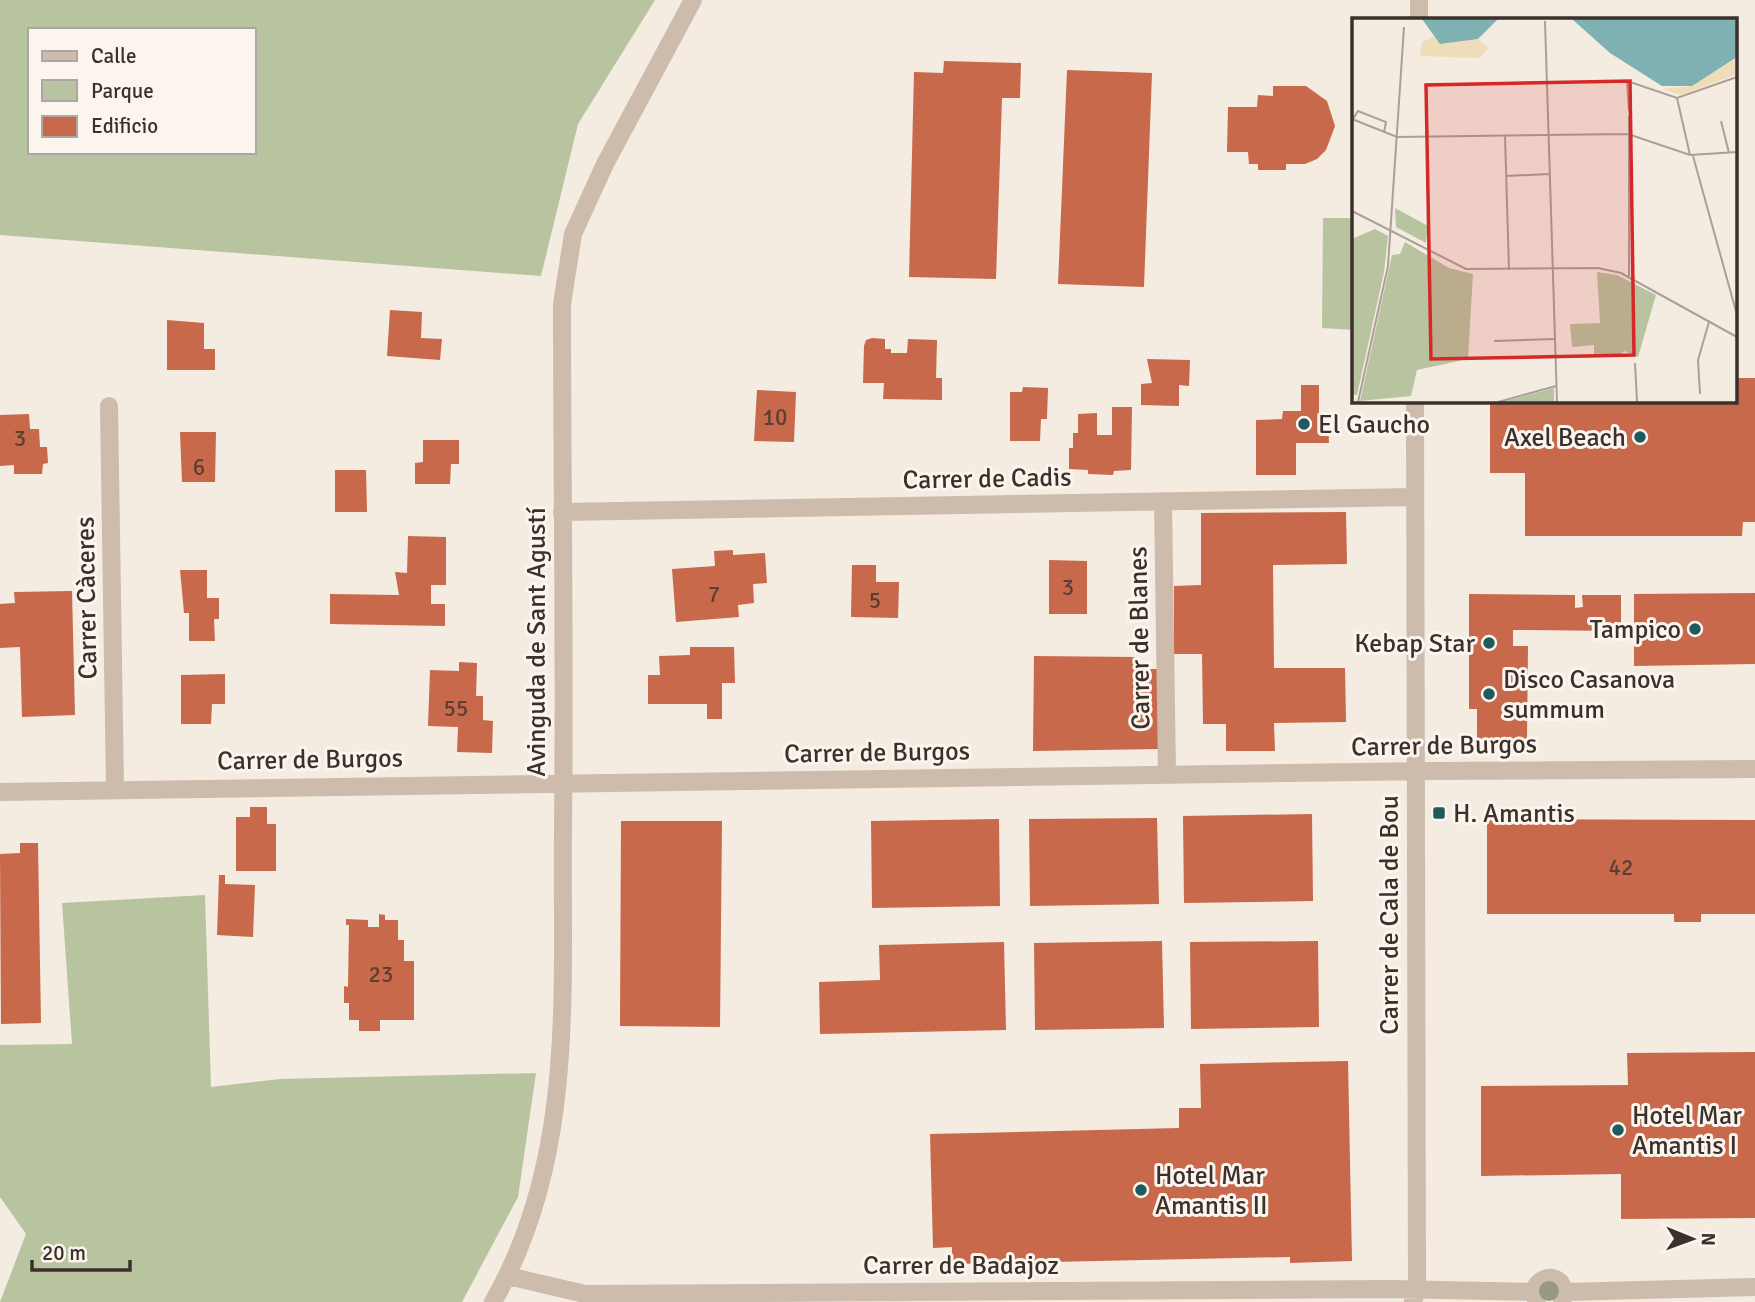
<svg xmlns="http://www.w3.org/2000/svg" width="1755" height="1302" font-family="Signika,sans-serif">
	<rect width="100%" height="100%" fill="#f4ebe1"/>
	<!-- green -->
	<path fill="#b8c4a0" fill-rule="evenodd" d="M0,0H655L578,124L541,276L0,235ZM30,30H254V152H30Z
		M1323,218H1354V330L1322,328Z
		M205,895L211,1087L280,1079L536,1073L518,1197L462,1302H0L26,1234L0,1197V1045L72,1044L62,903Z"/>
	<!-- building -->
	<path fill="#c8694b" d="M944,61L1021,63L1020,98H1002L996,279L909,277L914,72L943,73Z
		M1067,70L1152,73L1144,287L1058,284Z
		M1273,86H1306L1327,101L1335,126L1326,150L1317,159L1305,164H1286V170H1258V164H1249L1248,152H1227L1228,107H1257L1258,95L1273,96Z
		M390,310L422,312L421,338L442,339L440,360L387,356Z
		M167,320L204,323V349H215V370H167Z
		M872,338L885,339V349H891V353H907L908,339L937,340L936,378H942V400L883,399L884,383H863L864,346L866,340Z
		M1147,359L1190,360L1189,386L1179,385V406L1141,405V384L1152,383Z
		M1736,378H1755V522H1743L1742,536H1525V473H1490V402L1736,401Z
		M1301,385H1319V419H1328L1329,443H1296V475H1256V420L1282,419L1283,411H1301Z
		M1023,387L1048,388L1047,419H1041L1040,441H1010V392H1022Z
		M757,390L796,392L794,442L754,441Z
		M1112,407H1132L1131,470L1114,471L1113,475L1088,474V470L1069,469V448H1073V433H1078V414L1097,413V435H1112Z
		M29,414L30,429H39L40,447H47L48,463L43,464L42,474H14V465L0,466V415Z
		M180,432H216L215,482H182Z
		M423,440H459V464H451L450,484H415V463L423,462Z
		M335,470H366L367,512H335Z
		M1346,512L1347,564L1273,565L1274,668H1345L1346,722L1274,723L1275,751H1226V724H1203L1202,654H1174V586L1201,585V513Z
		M408,536L446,537V585H431V604H445V626L330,624V594L399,595L395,572L407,573Z
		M733,550V555L765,553L767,583L753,584L754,603L738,605L739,617L676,622L672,569L715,566L714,551Z
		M1049,560L1087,561V614H1049Z
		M852,565H876V582H899L898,618L851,617Z
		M180,570H207V598H219V619H214L215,641H189V613H184Z
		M72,591L75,715L22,717L20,647L0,648V604L15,603L14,592Z
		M1755,593V664L1634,666V594Z
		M1469,594L1575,595V608L1583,607L1582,595H1621V631L1513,630V646H1528L1527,739H1477V709H1469Z
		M690,647H734L735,683H722V719H707V704H648V675H660L659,656L690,655Z
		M1034,656L1135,657L1134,669H1160L1159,749L1033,751Z
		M459,662L477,663L476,696H483V720L493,721L492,753L457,752L458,727L428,726L430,670L459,671Z
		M225,674V704H212L211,724H181V675Z
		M250,807H267V824H276V871H236V817H250Z
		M1312,814L1313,901L1184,903L1183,816Z
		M1157,818L1159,904L1030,906L1029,819Z
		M999,819L1000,906L872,908L871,821Z
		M1487,819L1755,820V914H1701V922H1674V914H1487Z
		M621,821H722L720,1027L620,1026Z
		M20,843H38L41,1023L1,1024L0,854L20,853Z
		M219,875H225V884L255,885L253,937L217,935Z
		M379,914L385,915V920H398V940H404V961H414V1020H380V1031H359V1020H349V1003H344V986L348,987L349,925H346V919L368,920V927H379Z
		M1162,941L1164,1028L1035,1030L1034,943Z
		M1318,941L1319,1027L1191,1029L1190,942Z
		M1004,942L1006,1030L820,1034L819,982L880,980L879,945Z
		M1755,1052V1218L1621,1219V1174L1481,1176V1086L1628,1085L1627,1053Z
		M1348,1061L1352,1261L1290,1263V1257L952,1264V1247L933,1248L930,1134L1179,1128V1108H1201L1200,1064Z"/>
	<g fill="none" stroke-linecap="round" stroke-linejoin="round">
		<!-- minor -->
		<path stroke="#cdbbac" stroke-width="18" d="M1419,19V0
			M109,406L115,788
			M1163,501L1167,774
			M562,512L1414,497
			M0,792L1429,771L1755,769
			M508,1276L585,1294L1392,1289L1533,1292
			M1565,1292L1755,1287
			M493,1302C577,1156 561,990 563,828C565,653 562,479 562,304L573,234L605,164L693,0
			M1413,1302L1417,1289L1415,401
			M1537,1302L1533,1292C1542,1268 1571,1277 1562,1301"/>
	</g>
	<!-- trees -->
	<circle fill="#969b7f" cx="1549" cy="1291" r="10"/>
	<!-- markers -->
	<g fill="#1f5a5e" stroke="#fbf5ee" stroke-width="2.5">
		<circle cx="1304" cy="424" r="7"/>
		<circle cx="1640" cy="437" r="7"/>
		<circle cx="1695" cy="629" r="7"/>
		<circle cx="1489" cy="643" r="7"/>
		<circle cx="1489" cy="694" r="7"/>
		<rect x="1432" y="806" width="14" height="14" rx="3.5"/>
		<circle cx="1618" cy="1130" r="7"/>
		<circle cx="1141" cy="1190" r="7"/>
	</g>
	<g text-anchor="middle" stroke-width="6" stroke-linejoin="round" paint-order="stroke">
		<!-- number labels -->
		<g font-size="23" fill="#5e3e33">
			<text x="775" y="425">10</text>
			<text x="20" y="446">3</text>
			<text x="199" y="475">6</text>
			<text x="1068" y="595">3</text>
			<text x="714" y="602">7</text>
			<text x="875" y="608">5</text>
			<text x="456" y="716">55</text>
			<text x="1621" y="875">42</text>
			<text x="381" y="982">23</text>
		</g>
		<!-- poi labels -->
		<g font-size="26" fill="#3b302b" stroke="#fbf5ee" text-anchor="start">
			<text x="1318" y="433">El Gaucho</text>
			<text x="1626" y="446" text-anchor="end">Axel Beach</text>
			<text x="1681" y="638" text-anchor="end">Tampico</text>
			<text x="1475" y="652" text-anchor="end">Kebap Star</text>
			<text x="1503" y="688">Disco Casanova<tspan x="1503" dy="30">summum</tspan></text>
			<text x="1453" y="822">H. Amantis</text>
			<text x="1632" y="1124">Hotel Mar<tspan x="1632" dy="30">Amantis I</tspan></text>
			<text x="1155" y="1184">Hotel Mar<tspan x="1155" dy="30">Amantis II</tspan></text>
		</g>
		<!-- street labels -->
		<g font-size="26" fill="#3b302b" stroke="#fbf5ee">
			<text transform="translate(987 478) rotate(-1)" y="9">Carrer de Cadis</text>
			<text transform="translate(86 598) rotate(-91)" y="9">Carrer Càceres</text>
			<text transform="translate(1139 638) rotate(-91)" y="9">Carrer de Blanes</text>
			<text transform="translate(536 642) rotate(-90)" y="9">Avinguda de Sant Agustí</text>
			<text transform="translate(1444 745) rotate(-1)" y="9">Carrer de Burgos</text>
			<text transform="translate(877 752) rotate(-1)" y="9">Carrer de Burgos</text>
			<text transform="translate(310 759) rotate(-1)" y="9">Carrer de Burgos</text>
			<text transform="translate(1389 915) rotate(-90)" y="9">Carrer de Cala de Bou</text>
			<text x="961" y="1274">Carrer de Badajoz</text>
		</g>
	</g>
	<!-- overview -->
	<g transform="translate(1352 18)">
		<rect width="385" height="385" fill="#f4ebe1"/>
		<path d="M43,190L76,208L74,225L44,209ZM23,211L36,218L32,254L5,377H0V221ZM53,224L97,250L121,256L116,341L65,352L59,378L8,383L40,237L48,236ZM245,254L265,257L304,277L286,339L272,333L265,339H242V327L220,329L218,306L248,305ZM202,370V384H150Z" fill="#b8c4a0"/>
		<path d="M83,18L89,26L126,21L137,30L128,40L68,38L70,24ZM385,40V56L329,77L309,71L339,68Z" fill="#efdcb8"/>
		<path d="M70,1H146L126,21L88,26ZM220,1H385V39L340,68H310L258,35Z" fill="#7fb0b2"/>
		<path fill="none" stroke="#aaa098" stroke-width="2" d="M193,3L205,384M325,80L338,137M277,93L275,63L325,80L385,59M277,98V258M0,101L45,119L276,116L338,137L385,134M1,101L6,93L34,104L32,114M369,103L377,135M153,118L157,252M341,138L385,297M154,158L197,156M0,193L114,251L246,250L269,255L385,319M142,323L202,321M283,345L285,384M348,376L346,342L357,304M6,384L36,248L52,9M146,384L204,368"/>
		<path fill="#d62828" fill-opacity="0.15" stroke="#d62828" stroke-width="3.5" d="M278,63L282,337L79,341L74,67Z"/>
		<rect width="385" height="385" fill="none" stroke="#3b302b" stroke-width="3.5"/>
	</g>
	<!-- legend -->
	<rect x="28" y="28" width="228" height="126" fill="#fbf5ee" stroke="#aea6a0" stroke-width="2"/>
	<rect x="42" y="51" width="35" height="10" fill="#cdbbac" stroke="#aea6a0" stroke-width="2"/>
	<text x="91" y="63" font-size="21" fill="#3b302b">Calle</text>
	<rect x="42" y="80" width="35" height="21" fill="#b8c4a0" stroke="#aea6a0" stroke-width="2"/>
	<text x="91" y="98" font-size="21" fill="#3b302b">Parque</text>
	<rect x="42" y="116" width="35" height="21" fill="#c8694b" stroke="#aea6a0" stroke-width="2"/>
	<text x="91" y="133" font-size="21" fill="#3b302b">Edificio</text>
	<!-- north arrow -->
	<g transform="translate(1692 1239) rotate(91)" stroke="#fbf5ee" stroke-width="5" paint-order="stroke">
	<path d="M0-5L12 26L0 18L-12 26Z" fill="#3b302b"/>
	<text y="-10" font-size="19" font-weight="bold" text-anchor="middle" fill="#3b302b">N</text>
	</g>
	<!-- scale -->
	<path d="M32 1260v10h98v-10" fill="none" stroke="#3b302b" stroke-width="3.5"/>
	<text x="42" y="1260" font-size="21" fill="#3b302b" stroke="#fbf5ee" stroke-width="5" paint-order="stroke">20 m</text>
</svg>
